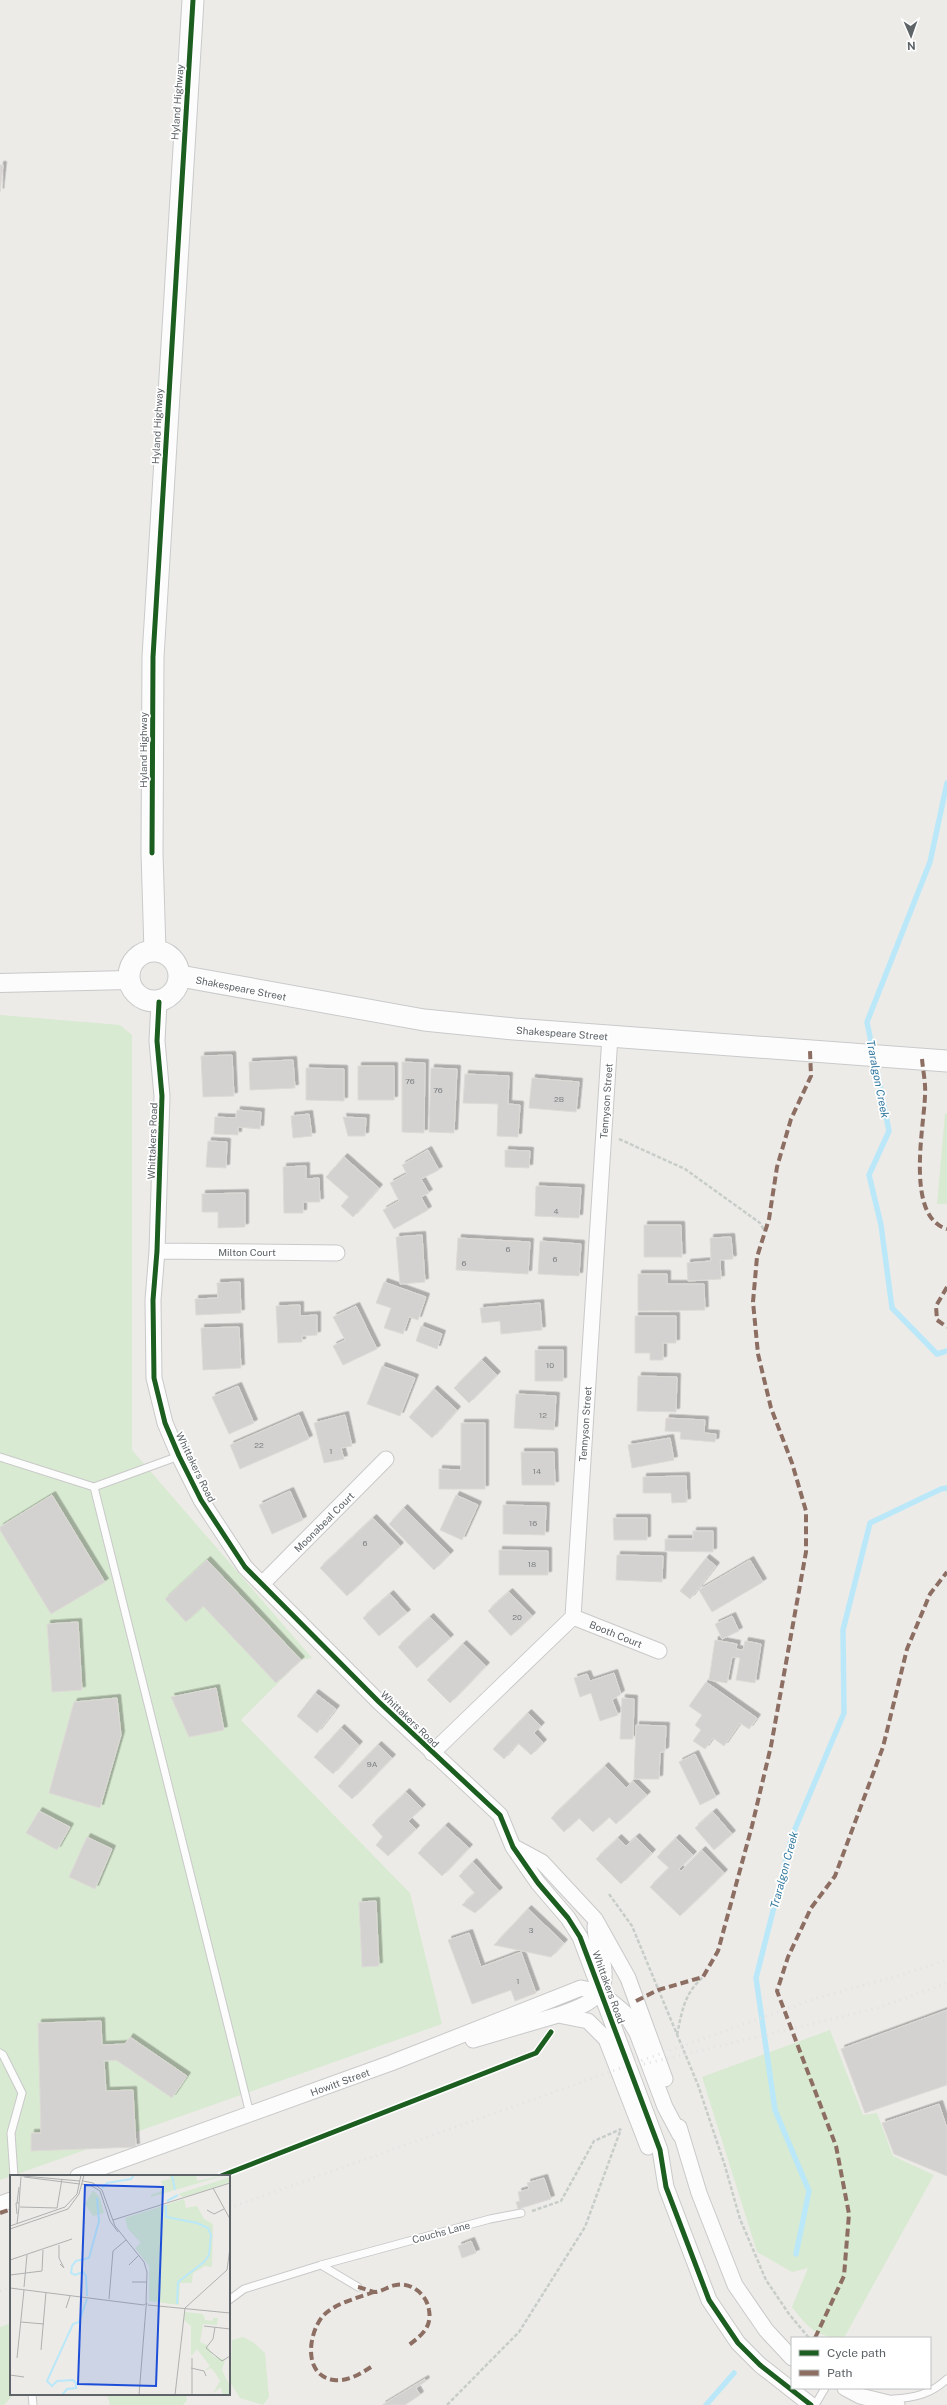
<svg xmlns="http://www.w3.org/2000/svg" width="947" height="2405" font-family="'Public Sans',sans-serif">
	<defs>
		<filter id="shadow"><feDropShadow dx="3.5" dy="-3.5" stdDeviation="0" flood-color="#0004"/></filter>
	</defs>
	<rect width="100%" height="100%" fill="#edebe8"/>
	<!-- green -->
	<path fill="#d8ead1" d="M0,1015L120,1025L132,1035V1450L312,1658L301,1660L241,1720L410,1893L442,2024L0,2180Z
		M945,1114H947V1204H937Z
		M830,2030L863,2115L877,2113L893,2156L934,2175L844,2338C817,2338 808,2328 792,2307L808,2268L792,2272L757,2252L702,2077Z
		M11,2323V2394H14L4,2405H0V2327Z
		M243,2337L253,2342L265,2353L269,2397L263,2405L240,2398L231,2384L232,2340Z
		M107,2394H185L187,2400L183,2405H110Z"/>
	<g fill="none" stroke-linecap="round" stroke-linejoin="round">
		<!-- stream -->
		<path stroke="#bbe8f8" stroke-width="5.5" d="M873,1052L867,1022L930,862L947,783
			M875,1061L889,1131L869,1175L881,1225L892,1308L937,1354L947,1351
			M796,2254L809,2191L775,2110L756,1978L792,1836L844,1713L843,1630L870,1523L941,1489L947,1488
			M706,2405L734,2373"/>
	</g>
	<!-- building -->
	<path fill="#d4d2d1" stroke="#dddad6" filter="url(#shadow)" d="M0,165H3L0,192Z
		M232,1055L234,1096L203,1097L201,1056Z
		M293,1060L295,1088L250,1090L249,1062Z
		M402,1062L425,1063L424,1133L402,1132Z
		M358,1066H394V1100H358Z
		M306,1068L344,1069V1101L306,1100Z
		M431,1068L457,1069L454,1133L429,1132Z
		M465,1074L509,1076L508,1104L520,1105L518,1137L497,1136L498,1104L463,1103Z
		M532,1078L579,1082L576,1112L529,1108Z
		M237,1110L261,1112L260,1129L238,1127V1135L214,1134L215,1117L236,1118Z
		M309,1114L312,1136L293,1138L291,1116Z
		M343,1117L366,1118L365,1136H348Z
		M208,1141L227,1142L226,1168L206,1167Z
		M428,1150L439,1170L421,1179L429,1193L421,1197L428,1210L394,1229L383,1210L399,1201L390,1183L407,1174L402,1165Z
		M505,1150L530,1151L529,1168L505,1167Z
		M344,1157L379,1188L353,1217L341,1206L349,1197L326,1177Z
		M306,1166V1179L319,1178L320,1202H303V1213H284L283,1167Z
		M536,1186L581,1188L579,1218L535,1216Z
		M245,1193V1227L218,1228V1212H202V1194Z
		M644,1225H681L682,1257H644Z
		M422,1235L425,1282L400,1284L396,1237Z
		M731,1237L733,1259L720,1260L721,1279L688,1281L687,1263L711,1261L710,1238Z
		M458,1238L530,1242L528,1274L456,1270Z
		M540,1241L581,1244L579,1276L538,1274Z
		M638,1274H667V1284H704L705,1310L638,1311Z
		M240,1282L241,1313L196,1315L195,1299L218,1298L217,1283Z
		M384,1282L426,1297L418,1320L409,1317L403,1334L384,1328L391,1308L376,1303Z
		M540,1303L542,1330L501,1334L500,1321L482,1323L480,1308Z
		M300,1305V1316L317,1315V1335L302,1336V1342L278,1343L276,1306Z
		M356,1306L377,1349L343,1365L333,1346L345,1340L333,1317Z
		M635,1316H676V1343H663V1360H650V1353H635Z
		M421,1326L442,1334L437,1349L416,1341Z
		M239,1327L241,1368L203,1370L201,1328Z
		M535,1350H563V1381H535Z
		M482,1360L497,1375L469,1403L454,1388Z
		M382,1366L415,1378L400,1416L367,1404Z
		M638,1376L677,1377L676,1412L637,1411Z
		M238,1386L254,1423L229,1434L212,1397Z
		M434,1389L457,1410L432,1438L409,1417Z
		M516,1394L556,1396L554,1430L514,1428Z
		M299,1415L309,1439L240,1469L230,1445Z
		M345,1415L352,1446L341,1448L344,1459L324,1463L314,1423Z
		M666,1418L705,1420L704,1433L716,1434L715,1442L680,1439L681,1432L665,1431Z
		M461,1423H485V1489H439V1469L461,1470Z
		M670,1438L674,1460L632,1468L628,1445Z
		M521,1452H554L555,1485H522Z
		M686,1476L687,1502L672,1503L671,1493H643V1477Z
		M290,1491L303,1520L272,1534L259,1505Z
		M52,1495L105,1582L51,1614L0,1530V1527Z
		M456,1495L478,1505L462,1540L440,1530Z
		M503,1505L546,1506L545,1535L503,1534Z
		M404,1508L450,1554L434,1570L389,1524Z
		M373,1518L400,1546L347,1596L320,1568Z
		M613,1518H647V1540H614Z
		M693,1531H713V1552L665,1551V1539H693Z
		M499,1550L548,1551V1575H499Z
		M617,1555L663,1556L662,1582L616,1580Z
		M706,1558L716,1566L690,1599L680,1591Z
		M207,1560L301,1660L276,1683L203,1606L186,1622L165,1599Z
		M750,1560L763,1582L712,1612L699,1590Z
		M509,1592L532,1616L511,1636L488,1611Z
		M390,1594L407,1613L379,1636L363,1618Z
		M732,1616L739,1631L722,1639L715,1624Z
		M430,1617L450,1638L417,1668L398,1647Z
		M78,1622L82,1690L52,1692L47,1624Z
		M715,1640L737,1644L736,1649L743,1650L745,1641L761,1644L755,1683L736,1680L740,1658L732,1657L727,1683L709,1680Z
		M463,1644L486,1666L450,1703L427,1680Z
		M614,1673L621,1694L612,1700L618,1715L600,1721L591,1693L580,1697L574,1678L587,1674L590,1681Z
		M706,1682L757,1718L749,1729L740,1723L724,1746L713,1738L705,1749L693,1741L701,1730L695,1725L702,1715L689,1706Z
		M216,1688L224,1730L189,1737L171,1697Z
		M315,1693L336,1709L317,1733L297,1716Z
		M117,1698L121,1735L100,1808L49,1793L74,1702Z
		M622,1698L634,1699L633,1739H620Z
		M528,1713L541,1726L534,1733L543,1743L531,1755L518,1743L504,1759L493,1749Z
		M636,1725L666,1726L665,1751L660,1753L659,1779H634Z
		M341,1728L359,1745L333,1774L314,1757Z
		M378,1745L392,1758L352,1799L338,1786Z
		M695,1754L716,1797L700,1805L679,1762Z
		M605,1766L626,1788L633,1781L647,1795L616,1824L609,1817L593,1832L579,1818L564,1832L551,1818Z
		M406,1792L422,1808L408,1821L416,1829L388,1856L376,1845L383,1837L372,1825Z
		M39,1811L70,1827L57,1850L26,1833Z
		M713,1812L732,1834L714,1850L695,1828Z
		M445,1826L469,1848L442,1876L418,1853Z
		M87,1837L112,1849L95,1889L69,1877Z
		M636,1837L652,1853L621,1884L596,1859L618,1838L626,1846Z
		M676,1838L693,1855L679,1869L681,1871L702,1850L724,1873L680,1916L650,1887L669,1868L657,1857Z
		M473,1862L499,1891L475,1913L462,1905L475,1893L459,1876Z
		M376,1901L379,1966L362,1967L359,1902Z
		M528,1909L564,1943L551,1957L494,1945Z
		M469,1933L481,1967L521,1952L536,1993L515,2001L511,1990L472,2004L448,1940Z
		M947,2010V2085L865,2113L841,2049Z
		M101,2021L102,2045L125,2044L130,2037L187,2076L172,2098L116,2060L104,2061L106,2091L133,2090L136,2147L31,2151V2133H41L38,2023Z
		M939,2104L947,2128V2176L894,2154L882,2123Z
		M544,2178L551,2199L518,2209L516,2202L520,2201L518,2192L529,2189L527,2183Z
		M471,2241L476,2253L462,2258L458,2246Z
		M425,2379L426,2381L416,2388L420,2395L405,2405H382Z"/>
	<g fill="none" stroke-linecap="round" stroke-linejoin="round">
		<defs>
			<path id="service" d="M0,1457L94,1487L179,1456
				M94,1487L250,2114
				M0,2053L3,2055L22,2093L11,2133L14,2176
				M321,2265L358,2287
				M229,2300L244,2289L321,2265L490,2219L521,2213
				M32,2394L33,2405
				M893,2399C914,2398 931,2394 947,2379
				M815,2405L825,2388"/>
			<path id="minor" d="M159,1002L157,1041L162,1096L157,1251L153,1300L154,1378L165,1423L179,1456L201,1500L245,1567L379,1702L500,1815L513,1847L538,1883L568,1918L580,1937L660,2150L666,2187L709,2300L738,2343L760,2365L811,2405
				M157,1251L337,1253
				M262,1584L386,1459
				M573,1617L659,1651
				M432,1753L573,1617L610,1036
				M516,1848L542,1862L595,1919L628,1978L665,2079
				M558,2015C588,2005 612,1996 602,1959C599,1947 595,1938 595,1926
				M473,2040L558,2015L588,2021L606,2039L648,2147
				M679,2127L699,2193L735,2285L766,2330L792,2358
				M78,2176L391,2063L581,1988L600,1992L625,2013L637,2033L665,2107L680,2135
				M0,2204L11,2200
				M845,2388L860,2396L897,2405"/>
			<path id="tertiary" d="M0,983L129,980"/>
			<path id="secondary" d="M129 976a25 25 0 1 1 50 0a25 25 0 1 1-50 0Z
				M155,951L152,853L153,657L193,0
				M180,976L424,1020L514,1029L947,1061"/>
		</defs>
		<!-- service casing -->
		<use href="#service" stroke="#c9c9c9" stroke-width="9"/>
		<!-- minor casing -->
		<use href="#minor" stroke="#c9c9c9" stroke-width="17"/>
		<!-- tertiary casing -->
		<use href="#tertiary" stroke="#c9c9c9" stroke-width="20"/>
		<!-- secondary casing -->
		<use href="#secondary" stroke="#c9caca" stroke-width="23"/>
		<!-- path -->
		<path stroke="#c7cdc9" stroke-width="2.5" stroke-dasharray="4 2" stroke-linecap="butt" d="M619,1139L685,1169L760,1223L765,1232
			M609,1894L632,1926L698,2085L725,2166L740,2219L766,2280L789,2314L809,2338
			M677,2035C682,2011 684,1994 703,1977
			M532,2211L561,2201L594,2141L621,2129
			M447,2405L519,2332L585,2227L621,2129"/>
		<!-- service -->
		<use href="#service" stroke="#fcfcfc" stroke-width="7"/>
		<!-- minor -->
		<use href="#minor" stroke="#fcfcfc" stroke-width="15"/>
		<!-- tertiary -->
		<use href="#tertiary" stroke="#fcfcfc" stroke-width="18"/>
		<!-- secondary -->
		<use href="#secondary" stroke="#fcfcfc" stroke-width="21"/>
		<!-- rail -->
		<path stroke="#e3e2e3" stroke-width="3" stroke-dasharray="1 5" stroke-linecap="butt" d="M644,2064L878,2008L947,1983
			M229,2208L817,1998L901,1975L947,1960
			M0,2291L11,2287"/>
		<!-- quiet -->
		<path stroke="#8d6e63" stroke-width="4" stroke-dasharray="8 4" stroke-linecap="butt" d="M922,1059C923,1071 926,1084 925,1096C924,1127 905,1217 947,1229
			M947,1287L936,1306L937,1320L947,1327
			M636,2001L658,1990L703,1977L718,1951L752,1826L771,1746L806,1552V1511L792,1463L771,1408L758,1354L753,1302L757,1257L769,1219L777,1167L791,1119L811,1076L810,1051
			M0,2213L11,2209
			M358,2287C363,2288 371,2292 376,2292C383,2291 389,2286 396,2285C412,2282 427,2295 429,2310C432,2327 422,2335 409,2345
			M815,2338L844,2276L849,2214L836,2146L777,1991L788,1957L811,1908L835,1876L883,1747L907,1649L930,1594L947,1572
			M371,2367C360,2374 347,2382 334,2380C303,2376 308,2335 322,2317C334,2303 358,2298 374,2292"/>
		<defs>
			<path id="cycleway" d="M152,853L153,657L193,0
				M159,1002L157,1041L162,1096L157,1251L153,1300L154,1378L165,1423L179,1456L201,1500L245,1567L379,1702L500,1815L513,1847L538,1883L568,1918L580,1937L660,2150L666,2187L709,2300L738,2343L760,2365L811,2405
				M221,2176L536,2053L551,2032"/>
		</defs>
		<!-- cycleway casing -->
		<use href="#cycleway" stroke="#fff" stroke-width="8"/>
		<!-- cycleway -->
		<use href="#cycleway" stroke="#1b5e20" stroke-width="5"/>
	</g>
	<g text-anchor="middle" stroke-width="3.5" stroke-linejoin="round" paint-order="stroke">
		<!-- number labels -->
		<g font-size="8" fill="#7c8082">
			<text x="410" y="1084">76</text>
			<text x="438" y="1093">76</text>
			<text x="559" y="1102">2B</text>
			<text x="556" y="1214">4</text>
			<text x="508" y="1252">6</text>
			<text x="555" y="1262">6</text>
			<text x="464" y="1266">6</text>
			<text x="550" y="1368">10</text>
			<text x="543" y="1418">12</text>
			<text x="259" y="1448">22</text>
			<text x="331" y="1454">1</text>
			<text x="537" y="1474">14</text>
			<text x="533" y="1526">16</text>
			<text x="365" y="1546">6</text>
			<text x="532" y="1567">18</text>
			<text x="517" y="1620">20</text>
			<text x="372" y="1767">9A</text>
			<text x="531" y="1933">3</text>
			<text x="518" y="1984">1</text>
		</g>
		<!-- street labels -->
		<g font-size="10" fill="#5d6367" stroke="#fff">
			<text transform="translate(177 102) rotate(-86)" y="4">Hyland Highway</text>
			<text transform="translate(157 426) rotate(-87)" y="4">Hyland Highway</text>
			<text transform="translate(143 750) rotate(-90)" y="4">Hyland Highway</text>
			<text transform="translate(241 988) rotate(11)" y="4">Shakespeare Street</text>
			<text transform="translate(562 1033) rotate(4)" y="4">Shakespeare Street</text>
			<text transform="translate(606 1101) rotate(-86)" y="4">Tennyson Street</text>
			<text transform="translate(152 1141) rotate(-88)" y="4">Whittakers Road</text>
			<text x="247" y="1256">Milton Court</text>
			<text transform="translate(585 1424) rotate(-86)" y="4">Tennyson Street</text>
			<text transform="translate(196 1467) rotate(64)" y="4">Whittakers Road</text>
			<text transform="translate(324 1522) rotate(-45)" y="4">Moonabeal Court</text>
			<text transform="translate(616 1634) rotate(22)" y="4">Booth Court</text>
			<text transform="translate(410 1719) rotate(44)" y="4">Whittakers Road</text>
			<text transform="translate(609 1987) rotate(70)" y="4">Whittakers Road</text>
			<text transform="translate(340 2082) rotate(-20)" y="4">Howitt Street</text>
			<text transform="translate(441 2232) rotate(-15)" y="4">Couchs Lane</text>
		</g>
		<!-- water labels -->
		<g font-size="11" font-style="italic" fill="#32789f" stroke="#fff">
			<text transform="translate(878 1079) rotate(79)" y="4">Traralgon Creek</text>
			<text transform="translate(784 1870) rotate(-75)" y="4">Traralgon Creek</text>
		</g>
	</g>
	<!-- overview -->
	<g transform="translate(10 2175)">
		<rect width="220" height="220" fill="#edebe8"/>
		<path d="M159,0H186L187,6L216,0L141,22V20L151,16L153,12L151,6L160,4ZM220,2V7L203,13L173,22L168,19ZM83,15L90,23L94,38L83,41L75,29ZM174,24L176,33L187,31L194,44L203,49L202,92L195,91L183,98L182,108H170L169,130L139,126V91L125,73L131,68L118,54L115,43ZM175,137L193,139L195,145L203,146V143H208L207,150L193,149L190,167L197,170L203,181L215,185L212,195L220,211L219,220H213L211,212L203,218L210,206L206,199L201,193L194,196L200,191L187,174L181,181V151L174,145Z" fill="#d8ead1"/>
		<path fill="none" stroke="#bbe8f8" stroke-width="2" d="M162,0L165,15M92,13L97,8L121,4L124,0M157,26L168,20M156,30V42L187,48L198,53L201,60L199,80L194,87L168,107L167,129M77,121L76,101L73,97L65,100L61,98L62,91L66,86L79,83L89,46L87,23M52,220L57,214L66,213V208L63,205L47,206L42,211L37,206L63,149L69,147L77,124"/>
		<path fill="none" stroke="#afb1b0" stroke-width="1" d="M2,0L70,6M14,2L70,9M73,6L83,8L92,15L105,51L134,87L137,97L136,128M72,9L82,11L90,16L100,46L108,57M203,13L220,44M7,28L9,12M9,28L11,2M10,32L47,33L52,4M197,35L204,39L214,34M7,39L6,28H9V32M103,45L220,8M7,49L9,32M0,51L55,32L67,19L71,0M0,54L58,34L69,19L74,0M49,70V83L54,93L50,89M0,85L62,64M119,90L129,80M0,100L32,96L33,75M122,107H137M14,112L17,80M0,113L134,130L137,128L136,132M99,124L103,76L116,65M138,130L220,138M56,133L60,121M175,133L217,95L220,73M11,147L34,149M194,151L220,154M205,152L203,164L196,173L212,186L220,181M31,175L36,117M7,183L14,115M181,193L194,196L196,201M0,200L14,202M129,220L136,132M165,220L175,133M182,220V183"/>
		<path fill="#1d4ed8" fill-opacity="0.15" stroke="#1d4ed8" stroke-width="2" d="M75,10L153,12L146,211L68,209Z"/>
		<rect width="220" height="220" fill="none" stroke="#5d6367" stroke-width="2"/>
	</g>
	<!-- legend -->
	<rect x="791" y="2337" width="140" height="52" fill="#ffffff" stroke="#bec1c2"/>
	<rect x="799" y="2350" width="20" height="6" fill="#1b5e20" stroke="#bec1c2"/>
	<text x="827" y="2357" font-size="12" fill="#5d6367">Cycle path</text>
	<rect x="799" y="2370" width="20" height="6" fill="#8d6e63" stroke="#bec1c2"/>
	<text x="827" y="2377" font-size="12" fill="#5d6367">Path</text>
	<!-- north arrow -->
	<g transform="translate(911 36) rotate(178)" stroke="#ffffff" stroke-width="3" paint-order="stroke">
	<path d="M0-3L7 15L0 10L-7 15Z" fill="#5d6367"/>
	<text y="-6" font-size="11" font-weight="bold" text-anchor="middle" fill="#5d6367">N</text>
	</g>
</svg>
